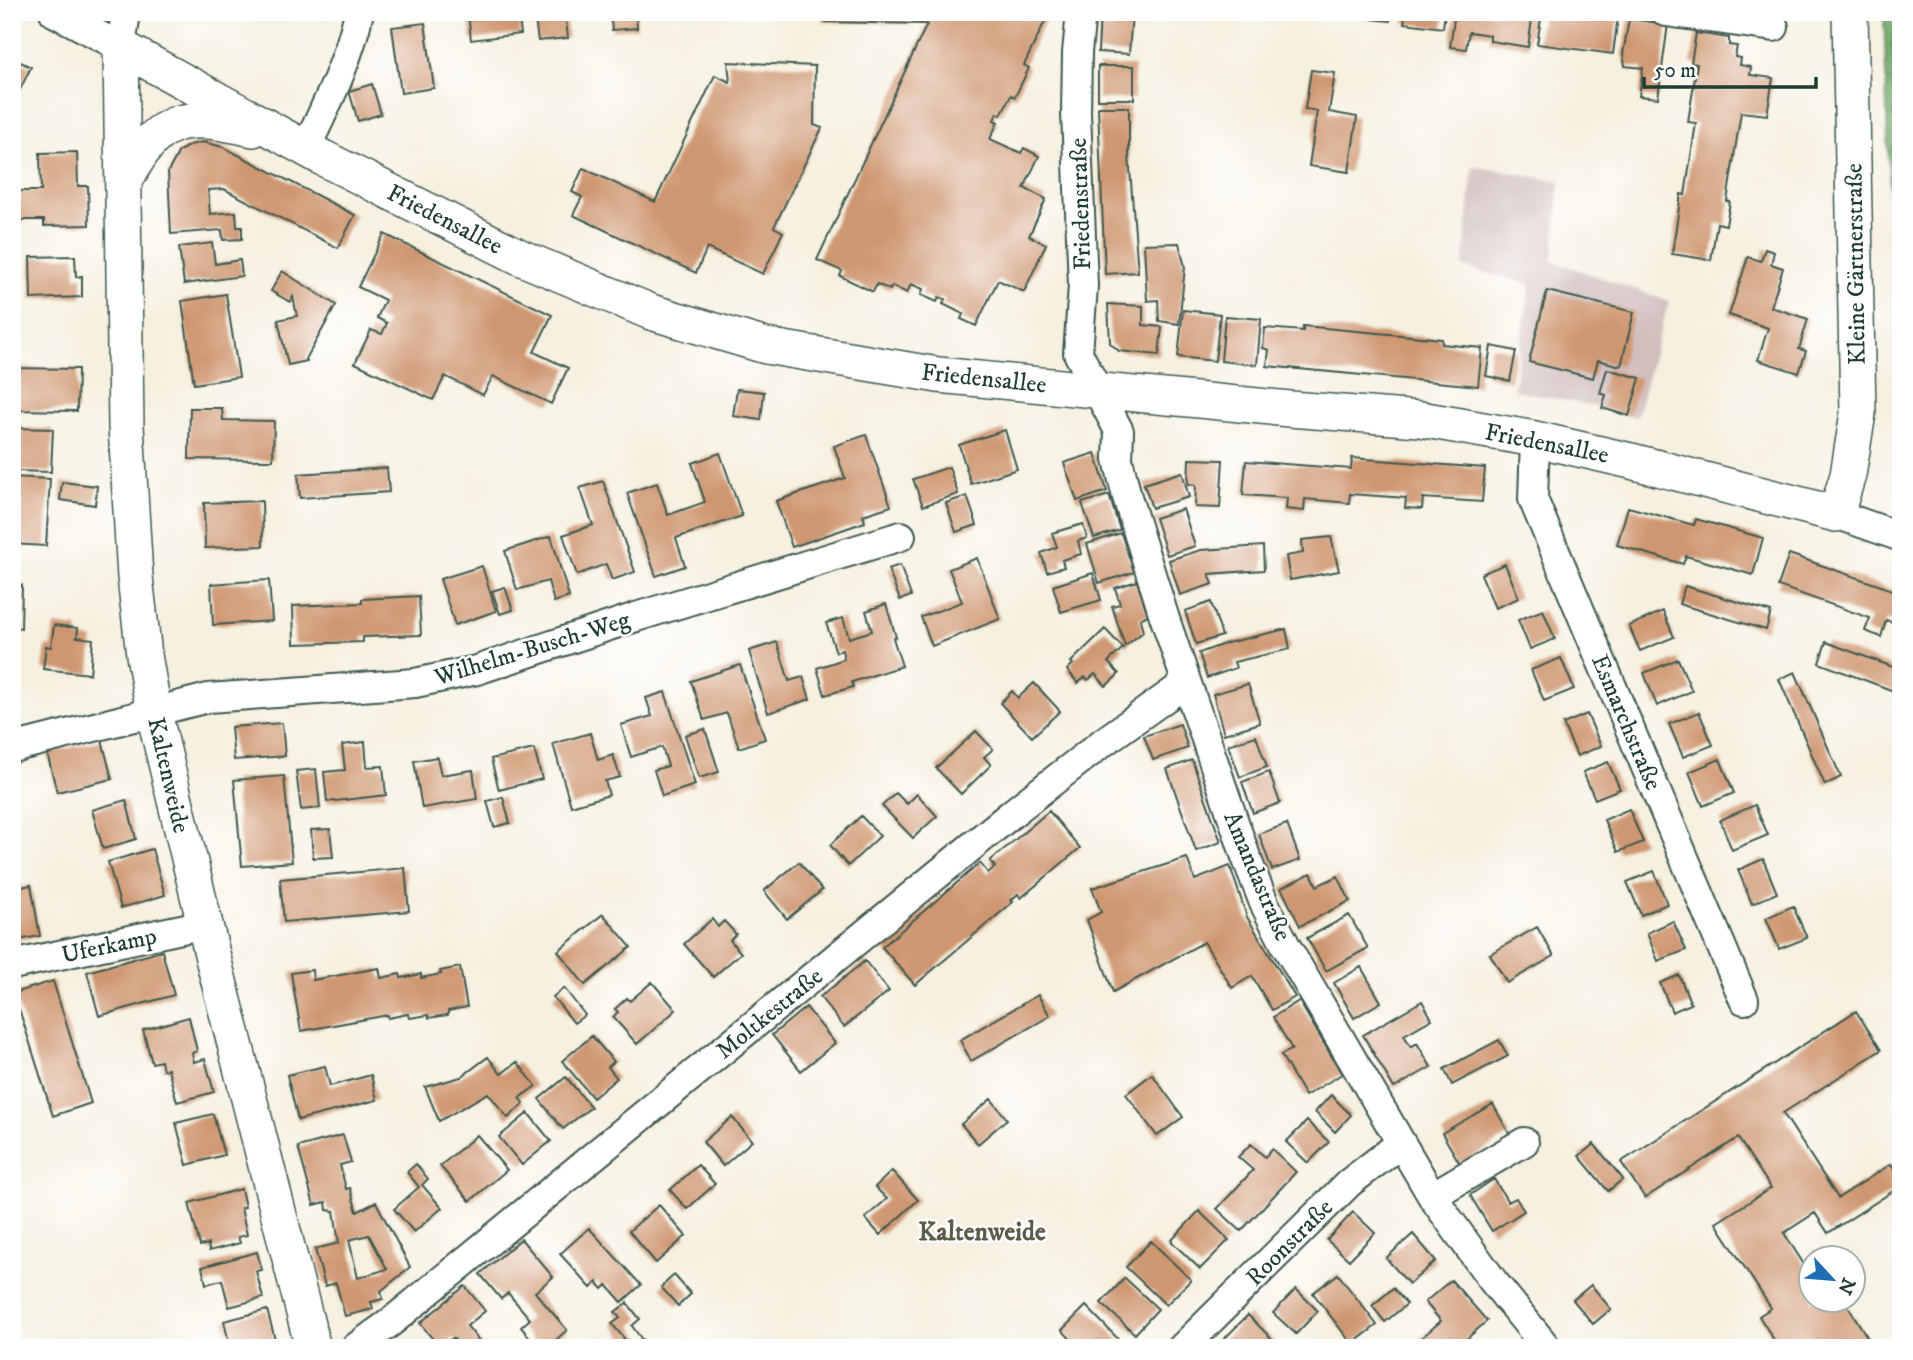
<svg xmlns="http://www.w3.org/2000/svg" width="1913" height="1360" font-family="'IM FELL DW Pica',serif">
	<defs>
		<pattern id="forest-firs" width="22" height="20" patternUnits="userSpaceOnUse" patternTransform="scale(1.75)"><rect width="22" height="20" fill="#73ac6c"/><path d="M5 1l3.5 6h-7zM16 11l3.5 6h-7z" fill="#5e8d5a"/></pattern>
	</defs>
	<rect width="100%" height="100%" fill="#fff"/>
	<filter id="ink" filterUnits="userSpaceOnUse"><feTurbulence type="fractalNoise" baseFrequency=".0143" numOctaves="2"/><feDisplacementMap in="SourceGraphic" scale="14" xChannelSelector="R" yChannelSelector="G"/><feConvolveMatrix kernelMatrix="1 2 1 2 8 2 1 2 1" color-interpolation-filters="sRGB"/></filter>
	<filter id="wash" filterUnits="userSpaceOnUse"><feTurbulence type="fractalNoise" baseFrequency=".00686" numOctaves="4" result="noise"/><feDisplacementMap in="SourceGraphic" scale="28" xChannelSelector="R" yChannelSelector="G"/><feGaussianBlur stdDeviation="1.57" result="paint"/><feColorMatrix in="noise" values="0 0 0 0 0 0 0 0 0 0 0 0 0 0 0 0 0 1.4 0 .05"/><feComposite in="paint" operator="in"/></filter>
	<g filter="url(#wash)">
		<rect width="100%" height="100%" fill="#f5f0df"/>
		<!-- industrial -->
		<path fill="#d1bfbe" d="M1473,166L1560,181L1553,261L1669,301L1636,418L1602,408L1513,390L1531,284L1463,267Z"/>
		<!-- forest -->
		<path fill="url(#forest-firs)" stroke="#497450" stroke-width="2" d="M1884,12H1901V208H1890Z"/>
		<g id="blocks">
			<!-- building -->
			<path fill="#cf9771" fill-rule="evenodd" d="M468,12H518L521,34L471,40Z
				M534,12H565L568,38L538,41Z
				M610,12H636L637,28L612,30Z
				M823,12H1037L1047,17L1024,65L1029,68L1015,97L1011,95L1001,115L997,113L994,120L998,122L990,139L1021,153L1024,148L1039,156L1024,188L1046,199L1029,236L1046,244L1024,292L998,280L976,326L961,319L963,314L943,304L945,299L939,297L937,302L921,295L923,289L911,284L907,293L892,286L890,290L877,284L873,292L840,276L842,271L817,260L927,24L823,22Z
				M1100,12H1132L1129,54L1098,52Z
				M1372,12H1392L1390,21L1372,19Z
				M1406,12H1445L1443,28L1404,23Z
				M1455,12H1533L1528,47L1490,41V35L1469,32L1466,49L1450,47Z
				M1542,12H1579L1618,17L1613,54L1537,44Z
				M1629,19L1668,24L1658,98L1639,96L1643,68L1625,66L1623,54Z
				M425,23L434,88L401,93L392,27Z
				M1696,33L1729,38V45L1737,46L1735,57L1741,58L1740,65L1751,67L1750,75L1773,78L1767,115L1741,112L1727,201L1730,202L1726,225L1717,223L1711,260L1672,254L1681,194L1685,195L1696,123L1688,122L1697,64L1691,63Z
				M12,58L31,67L12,106Z
				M728,62L815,66L814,125L822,128L774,227L783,232L763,274L707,248L696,273L573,215L582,197L572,192L583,168L655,202L715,75L730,82Z
				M1098,66H1134V99H1098Z
				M1311,70L1335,73L1329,112L1357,117L1349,172L1309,166L1317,111L1305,109Z
				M372,84L381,114L358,121L349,91Z
				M1098,107H1129V156L1138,272L1105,274Z
				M203,142L223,147L355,215L338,248L224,189L208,190L210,214L236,212L237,227H242V239L223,240L222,230L171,234L168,172L179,151L190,145Z
				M77,152L78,186H88L89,225L44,226V220H12V191H41L40,153Z
				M384,234L552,315L534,352L568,368L551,404L493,376L483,395L445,376L433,400L355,363L371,330L382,334L387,323L377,318L385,300L358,287Z
				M212,243L215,264L240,260L242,276L184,284L179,247Z
				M1179,243L1185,267L1179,324L1159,321L1158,300L1147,301L1144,244Z
				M1765,249L1774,252L1771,264L1783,268L1771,307L1808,319L1799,349L1806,351L1799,373L1758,360L1768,328L1729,315L1748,257L1761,261Z
				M75,256L76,277L82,276V297L31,299L30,257Z
				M282,271L336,305L306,359L307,361L288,365L278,320L297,316L293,297L290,302L271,291Z
				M1547,291L1634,312L1621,366L1598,360L1593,378L1529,362Z
				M226,294L239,377L194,384L182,301Z
				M1108,304L1143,306V325L1162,327L1159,355L1119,351L1110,343Z
				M1183,310L1220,314L1215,361L1178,357Z
				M1225,316L1261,319L1257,365L1221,361Z
				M1303,326L1442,339V344L1482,348L1478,386L1267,366L1269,350L1263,348L1265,328L1303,331Z
				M1491,346L1516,351L1510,381L1486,376Z
				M12,368L78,369L77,411L12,410Z
				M1607,369L1640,378L1629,416L1602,408L1606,395L1600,393Z
				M737,389L764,392L761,420L733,416Z
				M190,408H222L223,420L274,421L273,460L189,459Z
				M12,428L53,429L51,472L12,471Z
				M1005,430L1017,469L971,484L959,445Z
				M866,435L891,506L863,515L865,522L792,547L776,501L845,478L834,446Z
				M720,453L742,516L676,538L685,566L656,576L627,493L657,483L668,515L705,502L692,463Z
				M1095,453L1107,491L1077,501L1064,463Z
				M1352,458L1485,468L1482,502L1423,498L1422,509L1405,508L1406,498L1350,494L1349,503L1305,499L1304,511L1286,509L1287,498L1243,495L1246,461L1351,469Z
				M1189,459L1223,460L1220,508L1195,507L1196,485L1188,484Z
				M949,467L958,494L923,506L913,479Z
				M387,468L389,492L300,498L298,474Z
				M1182,472L1189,497L1152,508L1144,484Z
				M12,477L50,479L46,546L12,544Z
				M603,481L635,572L612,580L606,564L577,575L563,535L593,525L580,488Z
				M62,482L97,486L95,505L60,500Z
				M1109,495L1120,530L1094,538L1082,503Z
				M967,496L977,525L956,532L946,503Z
				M262,501L263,546L205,548L204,503Z
				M1628,507L1694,525L1696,519L1763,538L1753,575L1686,556L1683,564L1617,545Z
				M1183,509L1195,546L1167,555L1155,518Z
				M1083,524L1087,538L1078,541L1081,554L1062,560L1064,567L1047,572L1041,553L1057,547L1052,533Z
				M1121,533L1134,572L1099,583L1087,544Z
				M551,536L569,597L554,602L548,581L517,590L505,551Z
				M1331,537L1339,571L1290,580L1286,556L1303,553L1302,540Z
				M1263,546L1264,570L1209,574L1213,584L1180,595L1169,560L1201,550Z
				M1789,554L1901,593V625L1886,620L1881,637L1865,631L1870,618L1778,586Z
				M977,558L1000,619L932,646L921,617L962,602L949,569Z
				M1505,564L1519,598L1495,608L1481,574Z
				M900,565L911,596L900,600L888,569Z
				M482,566L496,611L455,625L440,579Z
				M1093,573L1101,600L1061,612L1053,586Z
				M269,580L272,621L213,625L211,584Z
				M1137,581L1148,615L1140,619L1143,632L1125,646L1112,606L1120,604L1115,588Z
				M12,585H22L21,628L12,627Z
				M1685,586L1771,612L1766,630L1679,604Z
				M505,587L513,610L500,614L492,591Z
				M419,596L421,635L363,637V642L294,644L293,606L362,603V599Z
				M1211,602L1222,636L1196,644L1185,611Z
				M886,604L896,637L893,638L902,666L852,682L853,687L825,695L817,668L844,659L842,650L836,652L826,623L843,618L849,638L872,631L866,611Z
				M1543,610L1555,639L1530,649L1518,620Z
				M1663,611L1674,637L1640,651L1629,626Z
				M54,625L78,628L77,637L93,639L90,674L43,669L46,646L51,647Z
				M1105,629L1123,648L1108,662L1119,674L1106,686L1095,674L1088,680L1085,677L1078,683L1067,670L1073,664L1071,662Z
				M1286,629L1290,649L1234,662L1236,668L1207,678L1199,653L1227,643Z
				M777,642L789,681L803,677L810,699L768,713L749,651Z
				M1826,642L1901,670L1899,693L1819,663Z
				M1561,658L1574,689L1544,701L1531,670Z
				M1678,659L1692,691L1657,706L1644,673Z
				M740,665L765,739L739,748L727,713L704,720L691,681Z
				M1795,672L1841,777L1825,785L1779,679Z
				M1034,683L1060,711L1032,737L1000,703L1012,691L1018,698Z
				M1248,684L1260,723L1224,734L1213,694Z
				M665,692L695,785L662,796L654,770L668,766L662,747L631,757L621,725L652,716L646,698Z
				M1699,712L1713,745L1683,757L1669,724Z
				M1587,714L1601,746L1577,756L1563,724Z
				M282,723L285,756L234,760L231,727Z
				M1180,724L1188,748L1153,760L1144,736Z
				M705,729L719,772L699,778L685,735Z
				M976,731L993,749L984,757L991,765L961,794L936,768Z
				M590,733L598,760L613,755L620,777L605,781L609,795L571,806L553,744Z
				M1256,736L1267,767L1240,777L1228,745Z
				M102,740L112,779L57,792L47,753Z
				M365,742L367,767L383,766L386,795L327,802L324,772L345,770L342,745Z
				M534,749L542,779L499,790L491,759Z
				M437,757L441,775L473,770L477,799L422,808L414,761Z
				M1720,759L1734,793L1703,806L1689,772Z
				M1192,760L1221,842L1196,851L1167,769Z
				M1608,762L1620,789L1595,799L1583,772Z
				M316,769L320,808L301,810L296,771Z
				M1269,772L1280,803L1253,813L1242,782Z
				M284,776L292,862L242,866L234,780Z
				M896,793L907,804L917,794L937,816L913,838L882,806Z
				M503,797L510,823L494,827L487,801Z
				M126,800L136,839L103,849L92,810Z
				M1755,805L1768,835L1732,850L1720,820Z
				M1629,809L1643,842L1618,852L1604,820Z
				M1049,811L1080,848L1021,898L1018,894L1011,900L1013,902L915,985L882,947L980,863L988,873L995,867L990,861Z
				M861,816L880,836L848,866L830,845Z
				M1287,824L1300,860L1272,870L1259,834Z
				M330,829L333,857L313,858L311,830Z
				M152,849L165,895L121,908L108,862Z
				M1187,858L1195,880L1230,866L1247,917L1295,997L1272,1010L1252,976L1232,988L1204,942L1113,992L1087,920L1101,912L1092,888Z
				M1763,859L1777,893L1752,904L1738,870Z
				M799,862L822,890L787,919L764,891Z
				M405,868L409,911L284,922L280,879Z
				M1654,871L1667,904L1641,915L1627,882Z
				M1311,873L1317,886L1338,876L1350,901L1300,926L1281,888Z
				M31,885L40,936L12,941V889Z
				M1793,906L1807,938L1779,949L1766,918Z
				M603,914L631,947L585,985L558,951Z
				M1349,915L1368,948L1326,971L1307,938Z
				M712,919L718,927L724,921L736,934L730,940L741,953L713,977L684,944Z
				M1673,921L1686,950L1658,961L1647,933Z
				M1537,927L1554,956L1507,983L1490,954Z
				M162,951L174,995L99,1016L87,972Z
				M865,961L889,991L844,1027L820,997Z
				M460,967L467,1007L448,1011V1015L429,1018L428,1015L409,1018L408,1014L388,1018V1015L301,1031L291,973L312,970L313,980L379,968L381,978L400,974L401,978L421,974V978L441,974L440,971Z
				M1361,967L1381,1002L1354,1018L1334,983Z
				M1679,975L1691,1004L1672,1012L1660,983Z
				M53,981L91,1103L53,1116L14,993Z
				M652,982L676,1010L637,1044L613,1017L618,1012L615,1009L627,998L630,1001Z
				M564,988L585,1015L574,1023L553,997Z
				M1038,995L1050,1016L971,1061L960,1040Z
				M1299,1001L1342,1074L1305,1096L1281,1055L1292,1049L1273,1017Z
				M1422,1001L1432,1019L1404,1035L1411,1047L1417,1043L1431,1067L1394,1088L1363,1035Z
				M806,1007L835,1043L801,1071L772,1035Z
				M1856,1011L1881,1050L1783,1113L1838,1198L1891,1164L1901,1179V1186L1828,1233L1815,1213L1784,1233L1812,1277V1300H1844L1874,1348H1779L1759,1316L1771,1308L1716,1223L1771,1188L1738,1138L1645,1198L1621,1162Z
				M189,1017L197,1051L192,1053L194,1062L205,1059L214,1092L177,1102L168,1069L163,1070L161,1061L152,1063L143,1030Z
				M592,1036L614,1062L608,1067L617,1078L593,1098L562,1061Z
				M1499,1040L1508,1056L1452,1085L1444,1069Z
				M488,1057L501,1074L517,1062L536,1086L519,1098L524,1103L508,1118L488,1093L439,1121L425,1087L461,1077Z
				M325,1066L330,1086L371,1075L377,1100L298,1120L287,1075Z
				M1152,1074L1183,1117L1157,1136L1126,1094Z
				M566,1077L591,1107L563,1129L539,1099Z
				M1331,1095L1351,1115L1335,1132L1315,1112Z
				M991,1099L1007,1119L978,1144L961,1124Z
				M1493,1104L1510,1135L1460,1164L1442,1133Z
				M528,1113L551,1141L522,1165L499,1137Z
				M213,1114L224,1155L187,1165L176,1123Z
				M732,1117L752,1141L723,1166L703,1142Z
				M1307,1121L1329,1142L1308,1163L1286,1142Z
				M343,1135L351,1162L340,1165L346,1189L350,1188L357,1212L376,1202L410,1267L381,1291L383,1299L371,1302L373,1309L345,1316L336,1283L325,1286L315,1249L339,1243L334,1211L327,1210L326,1202L314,1205L298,1147ZM369,1235L387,1269L358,1278L349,1240Z
				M477,1135L507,1170L470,1201L440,1166Z
				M1251,1144L1265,1157L1272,1149L1296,1172L1241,1231L1217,1209L1253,1170L1238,1157Z
				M1594,1144L1623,1179L1608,1191L1579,1156Z
				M416,1164L428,1179L422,1185L442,1208L414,1232L394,1209L419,1187L407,1172Z
				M698,1165L715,1184L687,1209L670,1190Z
				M892,1171L918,1200L880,1235L865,1218L887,1199L875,1187Z
				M1494,1179L1508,1202L1516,1198L1524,1211L1492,1231L1470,1195Z
				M241,1189L245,1207L241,1208L247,1235L238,1237L240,1243L209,1251L208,1244L200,1246L189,1203Z
				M659,1205L686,1236L656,1263L629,1231Z
				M1199,1211L1229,1240L1200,1269L1171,1241Z
				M1353,1212L1375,1233L1349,1260L1327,1240Z
				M589,1228L641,1285L622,1302L607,1285L603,1289L597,1282L591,1288L560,1254Z
				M1413,1234L1436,1261L1409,1284L1386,1258Z
				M521,1239L553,1277L535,1292L567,1330L547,1348H538L521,1327L530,1319L508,1293L501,1299L480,1274Z
				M1151,1241L1191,1280L1166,1305L1126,1267Z
				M257,1252L262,1270L256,1271L263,1298L229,1307L222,1280L206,1284L202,1267Z
				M1338,1274L1377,1325L1352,1344L1313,1293Z
				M674,1275L691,1294L678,1306L661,1287Z
				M1125,1278L1158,1309L1135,1334L1101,1303Z
				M1451,1280L1487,1321L1456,1348H1428L1420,1339L1441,1321L1425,1302Z
				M1591,1285L1611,1309L1593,1324L1573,1300Z
				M465,1286L485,1311L467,1326L485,1348H461L453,1338L440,1348L420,1323Z
				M1393,1288L1407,1304L1385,1322L1372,1306Z
				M1296,1289L1318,1311L1296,1334L1273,1313Z
				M627,1303L640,1319L632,1326L643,1341L634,1348H632L612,1324L620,1318L615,1312Z
				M1086,1306L1121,1342L1116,1348H1079L1062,1330Z
				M267,1310L275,1339L239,1348H230L224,1321Z
				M1248,1315L1274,1341L1267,1348H1226L1221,1342Z"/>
		</g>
	</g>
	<g filter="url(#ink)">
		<use href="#blocks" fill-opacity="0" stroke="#3f584e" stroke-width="2"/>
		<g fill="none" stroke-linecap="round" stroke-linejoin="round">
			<defs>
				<path id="minor" d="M54,12L121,47L126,12
					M1081,12L1077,53L1076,113L1083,286L1078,353L1119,431L1118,459L1127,497L1164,616L1246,857L1264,903L1286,946L1432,1196L1493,1281L1547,1348
					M1666,12L1774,27
					M306,148C327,104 349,60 359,12
					M1535,439L1533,499L1744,1000
					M1836,514L1901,537
					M12,748L208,698L415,683L477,670L636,617L901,536
					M12,965L205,924
					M1432,1196L1524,1142
					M355,1348L391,1322L1015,811L1102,743L1186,683
					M1182,1348L1349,1183L1401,1143"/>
				<path id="major" d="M123,185C157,115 182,113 253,129
					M313,1348L214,962L154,713L144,655L135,577L126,426L121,47L323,158L522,258L651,312L766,346L938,375L1290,409L1420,419L1535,439L1631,461L1836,514L1848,475L1858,413L1850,12"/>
			</defs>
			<!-- minor casing -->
			<use href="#minor" stroke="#3f584e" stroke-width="32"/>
			<!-- major casing -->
			<use href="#major" stroke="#3f584e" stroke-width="38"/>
			<!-- minor -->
			<use href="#minor" stroke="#fff" stroke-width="28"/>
			<!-- major -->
			<use href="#major" stroke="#fff" stroke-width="35"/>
		</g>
	</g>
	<g text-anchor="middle" stroke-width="5" stroke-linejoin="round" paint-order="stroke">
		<!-- street labels -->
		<g font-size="24" fill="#1f3d34" stroke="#fff">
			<text transform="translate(1080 204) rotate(-92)" y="8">Friedenstraße</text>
			<text transform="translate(445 219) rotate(27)" y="8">Friedensallee</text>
			<text transform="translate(1855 264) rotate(-91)" y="8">Kleine Gärtnerstraße</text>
			<text transform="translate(984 378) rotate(6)" y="8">Friedensallee</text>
			<text transform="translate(1547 443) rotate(11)" y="8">Friedensallee</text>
			<text transform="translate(532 648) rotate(-17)" y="8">Wilhelm-Busch-Weg</text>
			<text transform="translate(1627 722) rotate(67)" y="8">Esmarchstraße</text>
			<text transform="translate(169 775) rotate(77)" y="8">Kaltenweide</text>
			<text transform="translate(1258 876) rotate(67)" y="8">Amandastraße</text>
			<text transform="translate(109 945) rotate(-12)" y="8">Uferkamp</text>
			<text transform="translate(769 1013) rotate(-39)" y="8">Moltkestraße</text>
			<text transform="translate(1289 1242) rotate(-45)" y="8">Roonstraße</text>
		</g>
		<!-- neighbourhood labels -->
		<g font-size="26" font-weight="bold" fill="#5d5c49" stroke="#fff">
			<text x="982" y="1240">Kaltenweide</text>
		</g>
	</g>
	<!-- margin -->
	<rect width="1913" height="1360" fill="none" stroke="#fff" stroke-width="42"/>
	<!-- north arrow -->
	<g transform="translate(1832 1279) rotate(116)"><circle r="33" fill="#ffffff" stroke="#a5b1ae" stroke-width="2"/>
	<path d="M0-5L12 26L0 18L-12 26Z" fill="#1f6fb2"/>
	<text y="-10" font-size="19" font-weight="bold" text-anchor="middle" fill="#1f3d34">N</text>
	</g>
	<!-- scale -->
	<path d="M1644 77v10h172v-10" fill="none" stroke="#1f3d34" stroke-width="3.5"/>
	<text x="1654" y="77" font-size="21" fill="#1f3d34" stroke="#ffffff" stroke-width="5" paint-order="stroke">50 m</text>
</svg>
